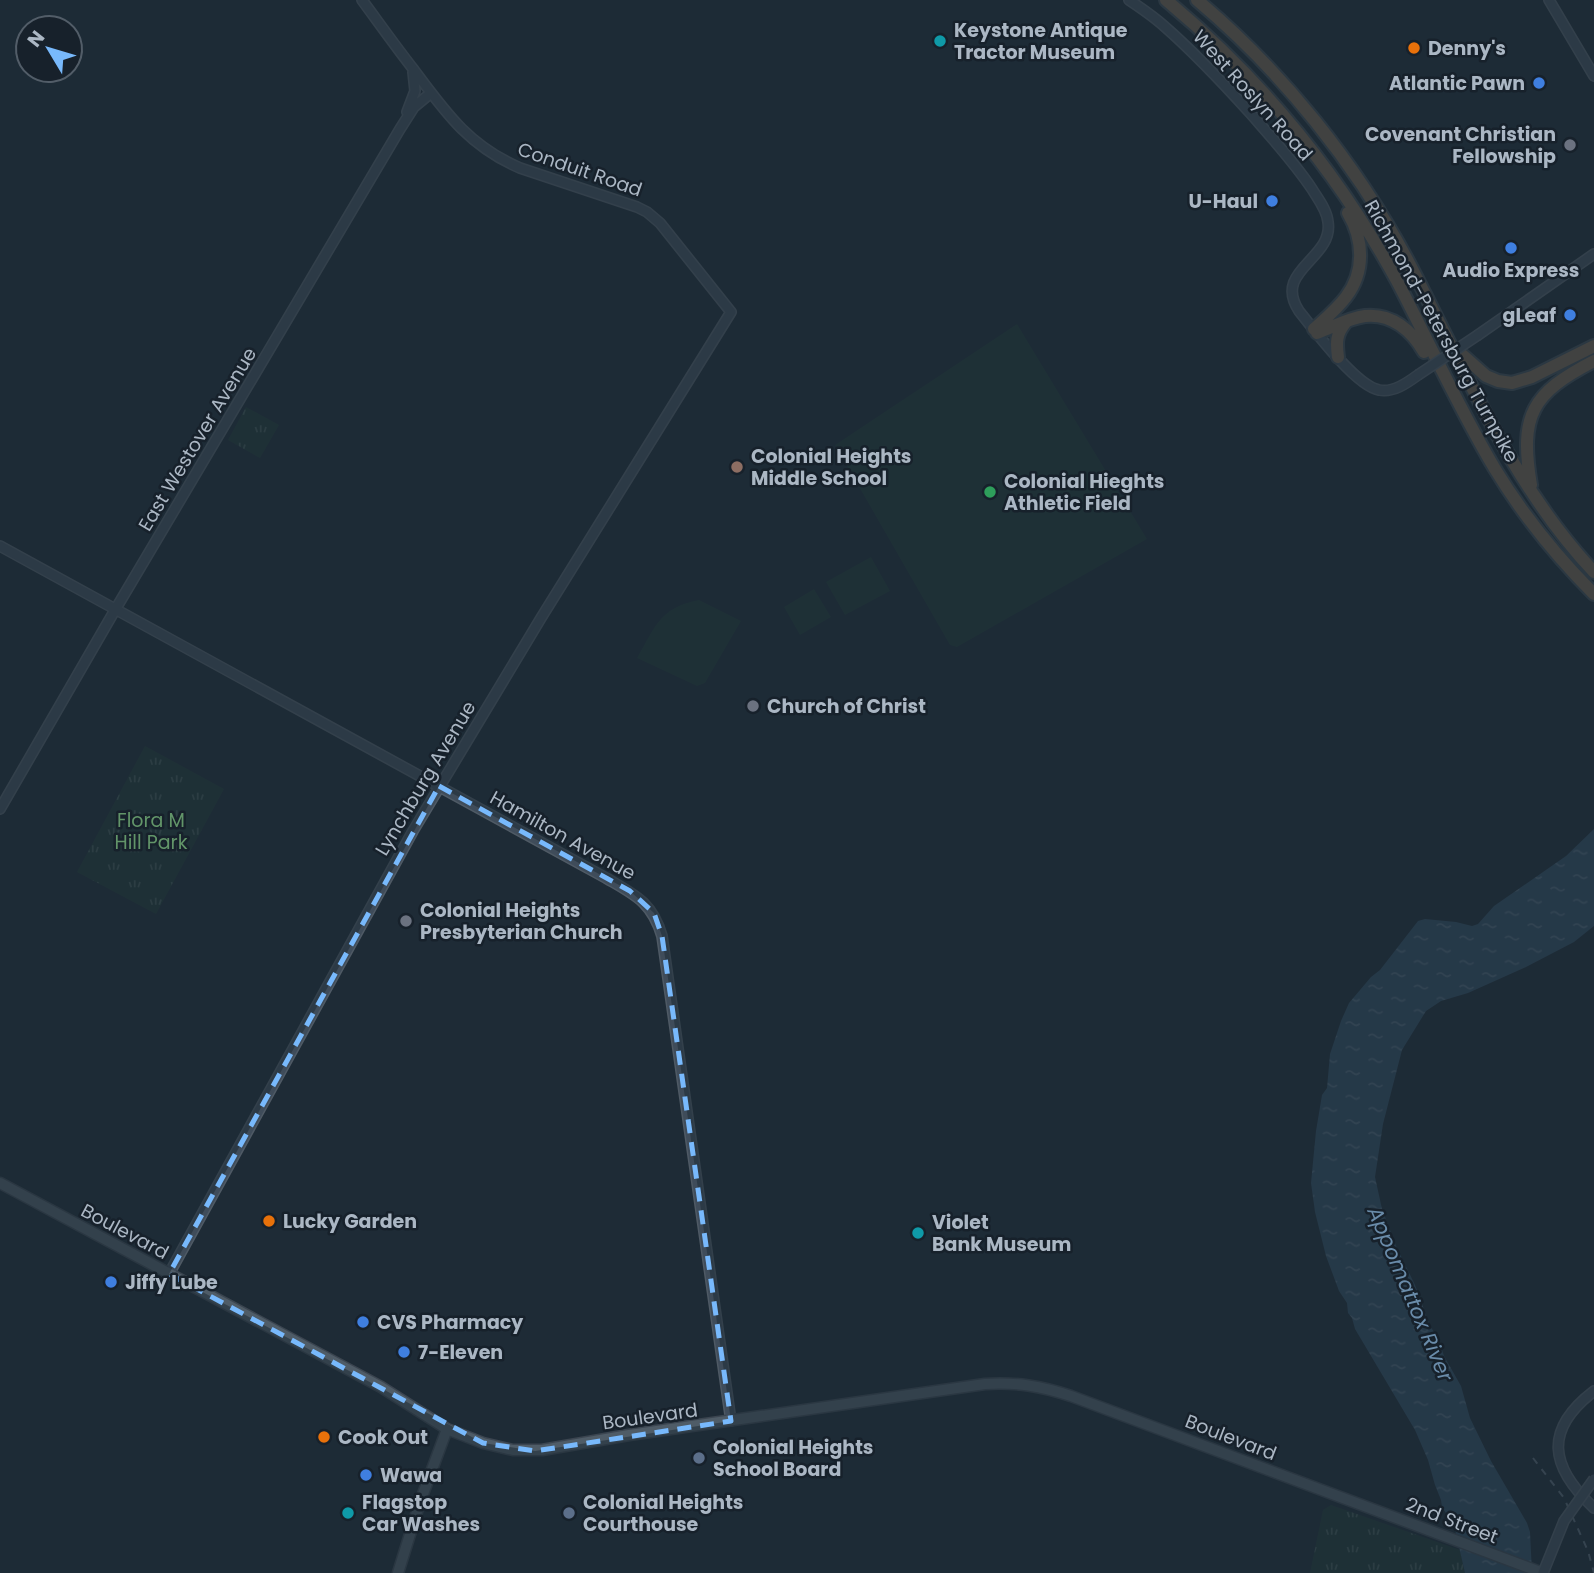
<svg xmlns="http://www.w3.org/2000/svg" width="1594" height="1573" font-family="Poppins,sans-serif">
	<defs>
		<pattern id="park-tufts" width="24" height="20" patternUnits="userSpaceOnUse" patternTransform="scale(1.75)"><rect width="24" height="20" fill="#203737"/><path d="M3 7l-1-3M5 7V3M7 7l1-3M15 17l-1-3M17 17v-4M19 17l1-3" fill="none" stroke="#3e5252"/></pattern>
		<pattern id="water-ripples" width="26" height="14" patternUnits="userSpaceOnUse" patternTransform="scale(1.75)"><rect width="26" height="14" fill="#30495e"/><path d="M2 4q2-2 4 0t4 0M15 11q2-2 4 0t4 0" fill="none" stroke="#4b6173"/></pattern>
	</defs>
	<rect width="100%" height="100%" fill="#1e2b36"/>
	<!-- park -->
	<path fill="url(#park-tufts)" d="M246,407L279,425L260,458L228,440Z
		M145,746L224,789L156,914L77,872Z
		M1331,1505L1460,1550L1465,1573H1310L1323,1510Z"/>
	<!-- pitch -->
	<path fill="#203737" d="M1017,324L1147,539L957,647L950,645L835,445Z
		M871,557L890,591L845,615L826,582Z
		M814,589L831,617L800,635L784,607Z
		M699,600L741,621L705,683L697,686L637,658C655,627 660,607 699,600Z"/>
	<!-- water -->
	<path fill="url(#water-ripples)" d="M1594,829V926L1574,942L1526,967L1468,993L1441,1001L1426,1011L1402,1050L1383,1124L1375,1177L1382,1209L1396,1246L1415,1285L1430,1326L1438,1338L1444,1356L1461,1386L1470,1418L1491,1461L1527,1523L1530,1532L1532,1573H1465L1454,1525L1442,1507L1441,1500L1435,1485L1428,1460L1415,1430L1355,1329L1352,1318L1348,1313L1347,1303L1339,1291L1326,1256L1315,1212L1311,1183L1316,1131L1322,1095L1327,1088L1330,1054L1341,1021L1349,1003L1371,977L1380,970L1418,921L1425,919L1456,922L1472,926L1478,924L1494,906L1566,856Z"/>
	<g fill="none" stroke-linecap="round" stroke-linejoin="round">
		<defs>
			<path id="secondary" d="M1129,0C1141,8 1153,16 1164,26C1195,53 1223,83 1251,114C1272,138 1294,162 1312,189C1318,199 1327,210 1328,222C1334,259 1272,270 1299,311C1314,330 1356,386 1379,390C1393,393 1407,383 1418,375
				M1549,0L1594,76
				M407,112L415,91L413,72
				M1478,335L1594,254
				M0,546L606,878C635,895 652,902 662,936L731,1421
				M0,809L115,610L400,129L414,107L431,93
				M169,1274L413,831L541,618L731,312L660,223L647,212L637,207L520,168C469,146 446,113 414,70C396,47 379,23 362,0
				M1594,1391C1543,1430 1550,1467 1594,1508"/>
			<path id="primary" d="M0,1183L381,1387L447,1429L483,1443L513,1450H542L629,1435L985,1384C1016,1382 1041,1386 1071,1396L1543,1573
				M398,1573L420,1502L447,1429"/>
			<path id="highway" d="M1166,0C1260,78 1339,174 1397,281C1430,344 1459,409 1495,469C1523,515 1556,556 1594,594
				M1197,0C1283,72 1356,164 1409,263C1464,368 1512,485 1594,572
				M1314,329C1325,319 1337,309 1346,297C1365,272 1364,240 1348,213
				M1317,333C1333,327 1349,318 1365,316C1392,313 1412,331 1424,352
				M1459,352L1486,376L1498,381L1512,383L1532,377L1594,346
				M1338,357C1336,342 1336,334 1346,322
				M1531,485C1519,415 1532,393 1594,361"/>
		</defs>
		<!-- secondary casing -->
		<use href="#secondary" stroke="#4f5a65" stroke-width="12"/>
		<!-- primary casing -->
		<use href="#primary" stroke="#3b4550" stroke-width="13"/>
		<!-- highway casing -->
		<use href="#highway" stroke="#3c4751" stroke-width="16"/>
		<!-- secondary -->
		<use href="#secondary" stroke="#3f4c5a" stroke-width="9"/>
		<!-- primary -->
		<use href="#primary" stroke="#4f5c67" stroke-width="10"/>
		<!-- highway -->
		<use href="#highway" stroke="#6d5e4e" stroke-width="12"/>
		<!-- rail -->
		<path stroke="#53616e" stroke-width="2" stroke-dasharray="7 7" stroke-linecap="butt" d="M1533,1458L1564,1498L1588,1551L1594,1573"/>
		<defs>
			<path id="secondary-bridge" d="M1418,375L1478,335
				M1543,1573L1564,1521L1594,1479"/>
		</defs>
		<!-- secondary-bridge casing -->
		<use href="#secondary-bridge" stroke="#4f5a65" stroke-width="12" stroke-linecap="butt"/>
		<!-- secondary-bridge -->
		<use href="#secondary-bridge" stroke="#3f4c5a" stroke-width="9"/>
	</g>
	<!-- marked area -->
	<path d="M0 0H1594V1573H0ZM439,786L630,891L654,913L662,936L731,1421L535,1451L483,1443L169,1274Z" fill="#1e2b36" fill-opacity=".55" fill-rule="evenodd"/>
	<path fill="none" stroke="#78b9fc" stroke-width="5" stroke-dasharray="14 9" stroke-linejoin="round" d="M439,786L630,891L654,913L662,936L731,1421L535,1451L483,1443L169,1274Z"/>
	<!-- markers -->
	<g fill="#0f9aa8" stroke="#17212b" stroke-width="2.5">
		<circle cx="940" cy="41" r="7"/>
		<circle cx="918" cy="1233" r="7"/>
		<circle cx="348" cy="1513" r="7"/>
	</g>
	<g fill="#e8710a" stroke="#17212b" stroke-width="2.5">
		<circle cx="1414" cy="48" r="7"/>
		<circle cx="269" cy="1221" r="7"/>
		<circle cx="324" cy="1437" r="7"/>
	</g>
	<g fill="#3f7fe0" stroke="#17212b" stroke-width="2.5">
		<circle cx="1539" cy="83" r="7"/>
		<circle cx="1272" cy="201" r="7"/>
		<circle cx="1511" cy="248" r="7"/>
		<circle cx="1570" cy="315" r="7"/>
		<circle cx="111" cy="1282" r="7"/>
		<circle cx="363" cy="1322" r="7"/>
		<circle cx="404" cy="1352" r="7"/>
		<circle cx="366" cy="1475" r="7"/>
	</g>
	<g fill="#6b7280" stroke="#17212b" stroke-width="2.5">
		<circle cx="1570" cy="145" r="7"/>
		<circle cx="753" cy="706" r="7"/>
		<circle cx="406" cy="921" r="7"/>
	</g>
	<circle fill="#8d6e63" stroke="#17212b" stroke-width="2.5" cx="737" cy="467" r="7"/>
	<circle fill="#2e9e5b" stroke="#17212b" stroke-width="2.5" cx="990" cy="492" r="7"/>
	<g fill="#5c6f8a" stroke="#17212b" stroke-width="2.5">
		<circle cx="699" cy="1458" r="7"/>
		<circle cx="569" cy="1513" r="7"/>
	</g>
	<g text-anchor="middle" stroke-width="5" stroke-linejoin="round" paint-order="stroke">
		<!-- poi labels -->
		<g font-size="19" font-weight="bold" fill="#abb7c4" stroke="#17212b" text-anchor="start">
			<text x="954" y="37">Keystone Antique<tspan x="954" dy="22">Tractor Museum</tspan></text>
			<text x="1428" y="55">Denny's</text>
			<text x="1525" y="90" text-anchor="end">Atlantic Pawn</text>
			<text x="1556" y="141" text-anchor="end">Covenant Christian<tspan x="1556" dy="22">Fellowship</tspan></text>
			<text x="1258" y="208" text-anchor="end">U-Haul</text>
			<text x="1511" y="277" text-anchor="middle">Audio Express</text>
			<text x="1556" y="322" text-anchor="end">gLeaf</text>
			<text x="751" y="463">Colonial Heights<tspan x="751" dy="22">Middle School</tspan></text>
			<text x="1004" y="488">Colonial Hieghts<tspan x="1004" dy="22">Athletic Field</tspan></text>
			<text x="767" y="713">Church of Christ</text>
			<text x="420" y="917">Colonial Heights<tspan x="420" dy="22">Presbyterian Church</tspan></text>
			<text x="283" y="1228">Lucky Garden</text>
			<text x="932" y="1229">Violet<tspan x="932" dy="22">Bank Museum</tspan></text>
			<text x="125" y="1289">Jiffy Lube</text>
			<text x="377" y="1329">CVS Pharmacy</text>
			<text x="418" y="1359">7-Eleven</text>
			<text x="338" y="1444">Cook Out</text>
			<text x="713" y="1454">Colonial Heights<tspan x="713" dy="22">School Board</tspan></text>
			<text x="380" y="1482">Wawa</text>
			<text x="362" y="1509">Flagstop<tspan x="362" dy="22">Car Washes</tspan></text>
			<text x="583" y="1509">Colonial Heights<tspan x="583" dy="22">Courthouse</tspan></text>
		</g>
		<!-- street labels -->
		<g font-size="19" fill="#abb7c4" stroke="#17212b">
			<text transform="translate(1253 95) rotate(48)" y="7">West Roslyn Road</text>
			<text transform="translate(580 169) rotate(19)" y="7">Conduit Road</text>
			<text transform="translate(1442 331) rotate(61)" y="7">Richmond-Petersburg Turnpike</text>
			<text transform="translate(197 439) rotate(-59)" y="7">East Westover Avenue</text>
			<text transform="translate(425 778) rotate(-59)" y="7">Lynchburg Avenue</text>
			<text transform="translate(563 835) rotate(29)" y="7">Hamilton Avenue</text>
			<text transform="translate(125 1231) rotate(28)" y="7">Boulevard</text>
			<text transform="translate(650 1416) rotate(-8)" y="7">Boulevard</text>
			<text transform="translate(1231 1437) rotate(21)" y="7">Boulevard</text>
			<text transform="translate(1452 1520) rotate(21)" y="7">2nd Street</text>
		</g>
		<!-- park labels -->
		<g font-size="19" fill="#629569" stroke="#17212b">
			<text x="151" y="827">Flora M<tspan x="151" dy="22">Hill Park</tspan></text>
		</g>
		<!-- water labels -->
		<g font-size="21" font-style="italic" fill="#6a8caa" stroke="#17212b">
			<text transform="translate(1410 1294) rotate(67)" y="7">Appomattox River</text>
		</g>
	</g>
	<!-- north arrow -->
	<g transform="translate(49 49) rotate(308)"><circle r="33" fill="#17212b" stroke="#525d68" stroke-width="2"/>
	<path d="M0-5L12 26L0 18L-12 26Z" fill="#78b9fc"/>
	<text y="-10" font-size="19" font-weight="bold" text-anchor="middle" fill="#abb7c4">N</text>
	</g>
</svg>
